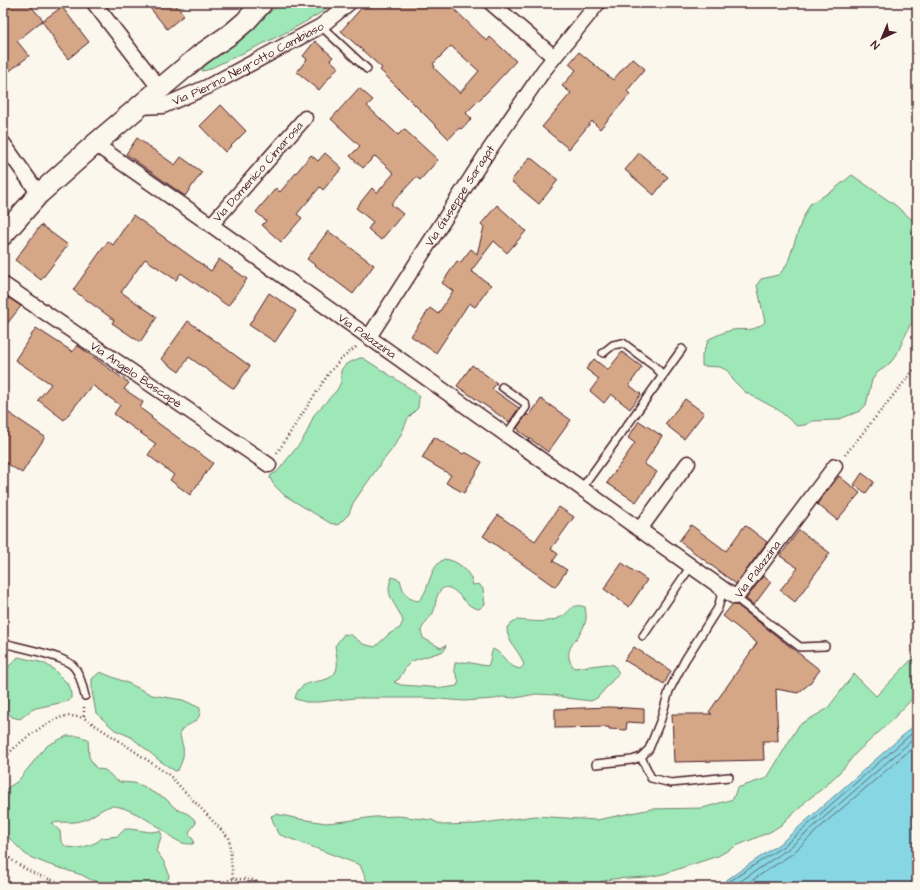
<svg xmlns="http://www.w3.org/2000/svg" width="920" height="890" font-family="'Architects Daughter',sans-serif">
	<rect width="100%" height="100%" fill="#fbf7ec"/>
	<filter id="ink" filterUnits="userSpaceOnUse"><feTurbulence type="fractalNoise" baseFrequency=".025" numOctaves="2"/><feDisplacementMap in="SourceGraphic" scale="8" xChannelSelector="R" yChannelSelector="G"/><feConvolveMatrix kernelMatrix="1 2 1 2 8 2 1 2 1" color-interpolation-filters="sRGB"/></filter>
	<g filter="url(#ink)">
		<!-- green -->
		<path fill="#9ee8b7" stroke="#748471" d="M281,3H335C296,31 250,49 207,70L202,71V69L204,67Z
			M852,175L895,205L917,224V321L910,325L896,356L890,363L877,373L872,380L866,405L860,411L837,420L813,421L805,425L797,426L777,409L745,392L733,380L728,371L720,367L702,366V355L709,339C716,336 725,331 733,330C747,328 752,333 765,322L757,285L761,279L778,275L784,269L788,262L802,220L810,204L832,191Z
			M360,358H363L414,391L419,397L418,408L408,418L401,435L390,452L381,463L353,503L349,514L338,525L330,523L284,495L274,485L270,478L271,475L277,472L301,442L307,432L314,415L337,390L341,382V370L346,364Z
			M444,559C458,560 471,572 473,585L479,584L483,589L485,604L479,609C475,608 471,607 468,604C461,598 447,577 438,594C435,600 436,607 433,613C429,619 423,624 421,631L423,638L441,648L446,645L444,651L412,661L406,667L399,679L394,682L401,685L444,688L457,686L459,681L454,670L455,663C465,660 477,665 488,666C491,660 490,655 493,649C506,655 505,666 520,669L524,665C521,652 506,642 507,627L517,620C531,621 548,624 561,617C571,612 571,602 585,607C586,613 587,618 585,623C580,641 559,648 574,668L607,664L614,665L619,673L597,698L591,701L567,698L555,695L536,694L515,698L502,697L495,699L464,701L427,698H355L319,702H306L295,699C299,674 328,688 336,671C339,664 336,653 335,646L344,634L351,635L363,644L375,647L389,634L400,628L403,621C397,604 383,596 392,577L400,580C404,592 404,598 418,601C431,591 427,569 444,559Z
			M917,654V694L888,724L856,753L843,769L822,789L806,801L800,808L790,816L781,825L770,832L736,846L718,856L663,874L647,877L612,879L582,887H368V884L360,865L278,834L271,816L276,814L300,819L326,823L346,821L374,817L398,816L432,820L442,825L476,824L535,816L597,820L651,809L703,808L733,799L737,788L767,778L799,725L827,709L854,674L876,696Z
			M18,657L44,663L53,669L67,683L71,693V698L69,701L36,708L30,711L20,719L12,717L7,711C8,698 3,683 7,669C9,665 15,661 18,657Z
			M100,672L130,684L152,695L183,700L200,708C202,726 182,723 180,733C180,736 181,740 182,743C185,753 183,760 178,770L175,771L160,761L131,737L115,730L96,713L92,691V679Z
			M67,736H78L88,739L89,757L95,767L98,769L105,770L116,780L120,782L134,783L143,786L152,792L165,798L176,809L188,814L194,819L196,823L189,832L190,835L194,841L193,844C188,844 183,844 178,841C171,838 165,831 159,827C148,820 127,807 114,806C105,805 93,817 84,820C74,824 62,821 51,823L60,831L61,841L66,847L79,848L90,845L97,842L102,838L118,836L125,829H130L150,832L160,831L162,835L156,851C162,858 169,869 169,878L158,887L118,882H98L91,880L82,875L47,864L30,857L24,853L10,839L3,828V794L6,789L18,781L42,751L48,745Z"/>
		<!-- water -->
		<path fill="#87d6e3" stroke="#6f8d99" d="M917,723V887H707L722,883L782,842Z"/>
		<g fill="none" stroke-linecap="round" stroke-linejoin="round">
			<!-- shore -->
			<path stroke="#626875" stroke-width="1" d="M721,887L785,845L917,729
				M732,887L788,849L917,736
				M742,887L792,854L826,822L917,744"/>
		</g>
		<!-- building -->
		<path fill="#d5a787" stroke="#4a1f2b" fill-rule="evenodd" d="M8,3H28L43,20L17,41L29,56L3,76V7Z
			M146,3H174L184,15L167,29Z
			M366,3H448L487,41L490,37L516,61L490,89L466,113L472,119L461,129L459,128L449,139L380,70L382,68L341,31ZM451,46L479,71L460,93L434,68L435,66L433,64Z
			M62,7L89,42L68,59L56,44L57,43L42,21Z
			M315,41L333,57L330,60L338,67L319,90L297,72L307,59L303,56Z
			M579,52L613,80L632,58L645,69L627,91L630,94L600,129L592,121L569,149L542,127L571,93L562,86L576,70L569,64Z
			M359,88L373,100L367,106L398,135L404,129L438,160L420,180L416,177L391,204L403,214L381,240L368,229L373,222L356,208L372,188L377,193L394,173L375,156L363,168L350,156L360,146L331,119Z
			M221,105L246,131L225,152L200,126Z
			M137,138L175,165L181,157L202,172L185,196L126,154Z
			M325,153L342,168L323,190L320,187L297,214L302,218L281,242L262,225L266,221L256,212L276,188L280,192L311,155L318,161Z
			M639,153L668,177L654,195L625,170Z
			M530,157L558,180L539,204L511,181Z
			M497,205L526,231L507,253L494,241L471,271L491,285L475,307L469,303L436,353L411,336L430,308L438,314L453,291L442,283L457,261L460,263L471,249L477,254L484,227L481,224Z
			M133,215L211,271L219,259L247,279L228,306L181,273L176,280L145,259L121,292L157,317L140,342L112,323L114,320L73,290L108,241L113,245Z
			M41,225L68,245L41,280L15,260Z
			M328,231L374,265L353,294L307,259Z
			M269,293L296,311L275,342L249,325Z
			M3,294L21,306L3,329Z
			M188,321L250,366L234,389L189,357L179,372L161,359Z
			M36,328L73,352L77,345L129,383L124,389L143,402L140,408L152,417L151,418L213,463L190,495L170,480L174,475L148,455L156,444L114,414L120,405L92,385L64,420L38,400L51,384L15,360Z
			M622,352L642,367L629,385L641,394L630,409L611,394L604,403L590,391L599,379L586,369L594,359L608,370Z
			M472,365L497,383L492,389L519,408L509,422L457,386Z
			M541,399L571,420L548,452L519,431V430L517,428L527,414L529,416Z
			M685,399L704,413L684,439L665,424Z
			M3,409L45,437L22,473L3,461Z
			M639,421L662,436L644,464L657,472L636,502L607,483L635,443L628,438Z
			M434,437L463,454L465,452L482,462L464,493L446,483L451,475L422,458Z
			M862,473L874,482L866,493L854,485Z
			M839,476L860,493L837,520L817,504Z
			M559,507L574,517L551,549L558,554L553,561L567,570L555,587L483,536L498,515L535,541Z
			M691,525L726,551L745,525L767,542L736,584L679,541Z
			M799,530L830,553L795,602L780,590L798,568L780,556Z
			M622,563L647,580L629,607L604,589Z
			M763,576L771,582L754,605L746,599Z
			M732,605H737L820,670L809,684L798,693L776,689L778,741H763L764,760L674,762L672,714H712L709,712L757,643L723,616Z
			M634,647L671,671L664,684L624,660Z
			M610,707L644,709V723L627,722L626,730L609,729V727L555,728V709Z"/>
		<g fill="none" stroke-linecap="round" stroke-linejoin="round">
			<defs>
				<path id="lane" d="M321,26L367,69
					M603,353L613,345L623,343L654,366L663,375
					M502,387L525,403L526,407L507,434
					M582,488L682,349
					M741,602L800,647L825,646
					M643,636L691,566
					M3,643C18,647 66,656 74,667C81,675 82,686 85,696
					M641,757L651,778L671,783L729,777
					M596,764L632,760L641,757L649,749L661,719L669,691L685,660L718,608L723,589"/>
				<g id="street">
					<path d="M94,3L160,89"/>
					<path d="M491,3L554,57"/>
					<path id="s1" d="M139,107L163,106L207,87L321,26L349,3"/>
					<path d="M3,143L39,194"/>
					<path id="s2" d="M95,144L211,225L733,596L735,597L738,595L835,466"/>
					<path id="s3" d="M211,225L305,118"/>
					<path id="s4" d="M3,284L269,465"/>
					<path id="s5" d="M369,337L485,156L544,70L598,3"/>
					<path d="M640,529L688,463"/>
				</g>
				<path id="secondary" d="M3,235L39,194L95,144L200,55L232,33L246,21L262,3"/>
			</defs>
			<!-- lane casing -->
			<use href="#lane" stroke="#4a1f2b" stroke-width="10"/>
			<!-- street casing -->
			<use href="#street" stroke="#4a1f2b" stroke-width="17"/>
			<!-- secondary casing -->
			<use href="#secondary" stroke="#4a1f2b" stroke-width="23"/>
			<!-- path -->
			<path stroke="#4a1f2b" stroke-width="2.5" stroke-dasharray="1 3" stroke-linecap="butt" d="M277,453L329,373L340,360L356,347
				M845,455L917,366
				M84,707V718L124,744L169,775L210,818L229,838L233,879
				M3,760C16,744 39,727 59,718C67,715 76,716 84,718
				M3,853C31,876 48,880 83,887
				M205,887L233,879H250L271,887"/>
			<!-- lane -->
			<use href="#lane" stroke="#fbf7ec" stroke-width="7"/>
			<!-- street -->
			<use href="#street" stroke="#fbf7ec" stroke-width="14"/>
			<!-- secondary -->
			<use href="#secondary" stroke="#fbf7ec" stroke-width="20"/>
		</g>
	</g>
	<g text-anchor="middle" stroke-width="4" stroke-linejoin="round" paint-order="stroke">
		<!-- street labels -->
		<g font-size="12" fill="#4a1f2b" stroke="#fbf7ec">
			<text dy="4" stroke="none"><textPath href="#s1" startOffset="119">Via Pierino Negrotto Cambiaso</textPath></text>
			<text dy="4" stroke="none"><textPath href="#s3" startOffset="71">Via Domenico Cimarosa</textPath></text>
			<text dy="4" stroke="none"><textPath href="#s5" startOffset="168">Via Giuseppe Saragat</textPath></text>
			<text dy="4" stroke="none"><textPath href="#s2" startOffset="333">Via Palazzina</textPath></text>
			<text dy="4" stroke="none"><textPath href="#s4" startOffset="161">Via Angelo Bascapè</textPath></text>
			<text dy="4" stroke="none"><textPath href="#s2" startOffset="820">Via Palazzina</textPath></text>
		</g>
	</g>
	<!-- margin -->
	<rect width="920" height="890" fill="none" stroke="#fbf7ec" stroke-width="16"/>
	<rect x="8" y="8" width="904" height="874" fill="none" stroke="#4a1f2b" stroke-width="1.5" filter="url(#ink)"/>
	<!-- north arrow -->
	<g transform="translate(882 38) rotate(224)" stroke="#fbf7ec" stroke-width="3" paint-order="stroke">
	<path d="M0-3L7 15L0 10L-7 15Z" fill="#4a1f2b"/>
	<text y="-6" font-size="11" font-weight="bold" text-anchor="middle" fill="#4a1f2b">N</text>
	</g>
</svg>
